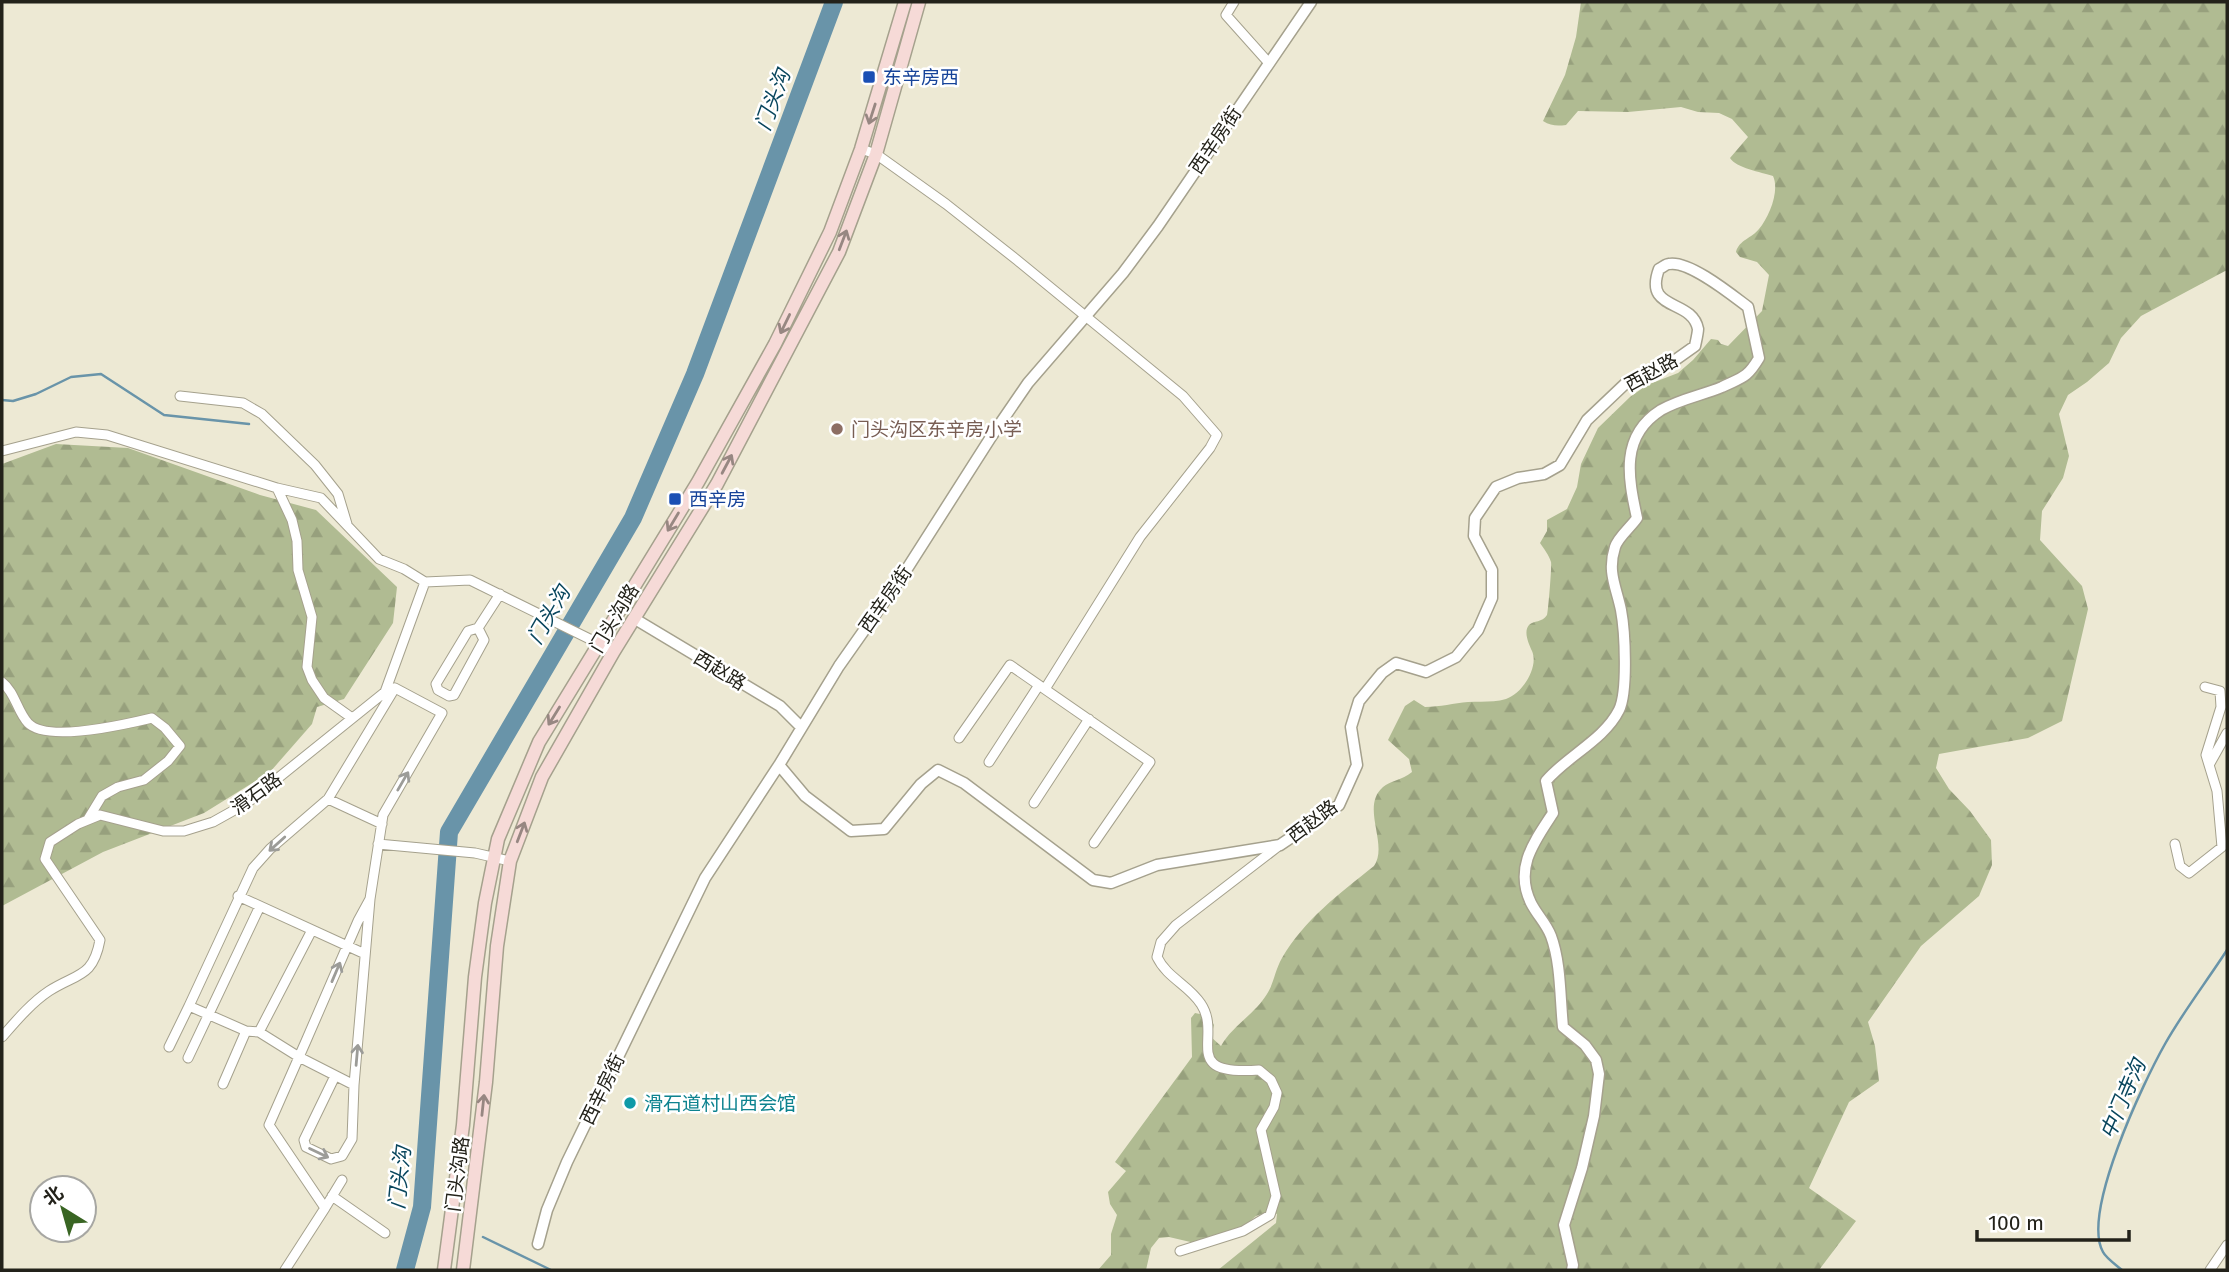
<svg xmlns="http://www.w3.org/2000/svg" width="2229" height="1272" font-family="'Fira Sans','Noto Sans SC',sans-serif">
	<defs>
		<pattern id="forest-firs" width="22" height="20" patternUnits="userSpaceOnUse" patternTransform="scale(1.75)"><rect width="22" height="20" fill="#b0bb92"/><path d="M5 1l3.5 6h-7zM16 11l3.5 6h-7z" fill="#97a07d"/></pattern>
	</defs>
	<rect width="100%" height="100%" fill="#ede9d4"/>
	<!-- forest -->
	<path fill="url(#forest-firs)" d="M1581,2H2227V270L2141,316L2121,338L2109,363L2087,382L2068,395L2059,414L2069,456L2063,478L2042,511L2040,540L2082,586L2088,609L2062,721L2028,738L1939,754L1936,768L1949,789L1970,811L1991,840L1992,865L1979,896L1921,946L1868,1022L1875,1046L1879,1081L1849,1102L1809,1188L1856,1221L1819,1270H1218L1276,1223L1277,1214L1271,1211L1256,1216L1244,1226L1199,1244L1169,1237L1159,1238L1151,1248L1146,1270H1098L1111,1255V1234L1117,1215L1110,1204L1108,1192L1126,1171L1115,1162L1192,1057L1191,1018L1195,1013L1209,1016L1214,1025L1211,1037L1221,1046C1232,1026 1255,1014 1267,994C1274,983 1275,970 1282,958C1304,920 1340,893 1374,866C1389,844 1360,807 1383,787C1390,781 1402,780 1412,772L1409,759L1388,740L1405,706L1414,700L1425,707C1440,707 1454,703 1468,702C1481,701 1494,703 1506,699C1523,693 1539,667 1532,651C1529,644 1523,632 1529,625C1534,620 1542,623 1547,615C1548,613 1552,565 1551,562C1549,555 1544,549 1540,543L1547,531V520L1567,509L1577,487L1581,464L1598,428L1630,397L1647,385L1678,373L1693,360L1711,339L1718,340L1721,344L1728,346L1762,311L1769,275L1757,262L1740,257L1736,252C1739,240 1752,238 1759,229C1769,217 1780,191 1773,176C1761,172 1736,168 1730,158L1748,137L1732,119L1719,113L1698,112L1681,107L1628,112L1578,111L1566,125C1557,126 1551,126 1543,121L1565,75L1576,37Z
		M56,444L128,448L260,495L316,510L397,587L393,623L344,699L317,707L312,724L270,772L204,813L103,852L2,906V464Z"/>
	<g fill="none" stroke-linecap="round" stroke-linejoin="round">
		<!-- stream -->
		<path stroke="#6994a9" stroke-width="2.5" d="M2,400L13,401L36,394L71,377L101,374L164,415L249,424
			M483,1237L551,1270
			M2122,1270C2116,1265 2106,1258 2103,1252C2081,1213 2144,1081 2165,1044C2183,1012 2207,981 2227,950"/>
		<!-- river -->
		<path stroke="#6994a9" stroke-width="18" d="M405,1270L422,1207L449,832L633,518L695,374L834,2"/>
		<defs>
			<path id="minor" d="M1234,2L1226,15L1268,62
				M861,149L876,154L946,204L1017,260L1183,396L1217,435L1210,448L1140,537L1045,689
				M180,396L243,403L262,414L315,465L338,494L347,524
				M2,451L76,432L107,435L277,488L292,520L297,541L298,570L312,617L307,667L312,680L324,698L352,718
				M277,488L321,498L379,559L404,569L425,582
				M478,628L484,640L454,695L449,696L438,690L436,684L468,631L478,628L500,594
				M2,682C15,692 17,711 28,723C47,743 127,724 152,718L165,728L180,746L168,761L144,780L118,787L102,796L88,819
				M959,738L1010,665L1150,762L1094,843
				M989,762L1039,685
				M2209,765L2227,733
				M328,799L382,824
				M1034,803L1089,719
				M378,844L475,853L510,861
				M2175,844L2180,866L2189,873L2222,847L2217,791L2206,755L2221,707L2220,691L2205,687
				M238,896L365,954
				M259,1032L312,930
				M2,1037C16,1021 31,1003 49,991C77,973 93,978 100,940L45,859L50,842L78,824L100,815L163,831H184L213,822L247,803L385,692L425,582L470,580L614,651
				M169,1047L189,1006
				M188,1058L260,906
				M335,1076L304,1140L306,1147L331,1159L342,1156L352,1139L354,1085
				M223,1084L246,1031
				M332,1196L385,1233
				M325,1208L342,1180
				M1180,1251L1243,1231L1270,1215L1276,1196L1261,1130L1274,1107L1277,1093L1271,1080L1259,1070C1178,1076 1223,1037 1201,1004C1189,985 1167,978 1157,957L1161,942L1176,925L1280,845
				M285,1270L325,1208L269,1125L306,1041L358,921L370,899L383,815L442,713L395,688L328,799L270,849L253,868L189,1006L246,1031L259,1032L299,1057L354,1085L370,899
				M2210,1270L2227,1245"/>
			<path id="tertiary" d="M635,619L780,706L801,727
				M779,765L805,796L851,831L884,829L921,784L938,770L964,783L1093,880L1111,883L1157,865L1280,845L1339,805L1357,765L1351,727L1359,701L1382,673L1396,663L1426,672L1456,657L1478,630L1492,598V570L1474,536L1475,518L1496,487L1518,478L1544,474L1560,465L1587,420L1627,382L1671,363L1695,346C1696,341 1698,333 1698,329C1692,298 1643,312 1659,269C1663,267 1666,264 1669,264C1689,260 1732,295 1748,307L1759,358C1747,378 1743,377 1722,387C1703,395 1680,399 1661,410C1620,436 1628,477 1637,518C1631,527 1618,537 1615,547C1607,572 1616,586 1621,610C1625,631 1628,692 1619,710C1604,740 1567,756 1546,781L1553,813C1534,842 1514,868 1531,903C1537,915 1546,923 1551,936C1561,963 1560,998 1563,1027L1585,1045L1596,1060L1599,1074L1594,1116L1582,1168L1564,1225L1573,1265L1572,1270
				M538,1244L547,1210L567,1162L705,878L779,765L839,666L903,575L991,437L1028,383L1123,273L1158,226L1311,2"/>
			<path id="secondary" d="M444,1270L463,1125L475,977L485,903L498,839L539,742L698,482L775,344L830,232L861,149L905,2
				M463,1270L486,1082L497,946L510,861L542,777L614,651L717,484L839,252L876,154L919,2"/>
		</defs>
		<!-- minor casing -->
		<use href="#minor" stroke="#a5a18d" stroke-width="11"/>
		<!-- tertiary casing -->
		<use href="#tertiary" stroke="#a5a18d" stroke-width="13"/>
		<!-- secondary casing -->
		<use href="#secondary" stroke="#a5a18d" stroke-width="15"/>
		<!-- minor -->
		<use href="#minor" stroke="#fff" stroke-width="9"/>
		<!-- tertiary -->
		<use href="#tertiary" stroke="#fff" stroke-width="10"/>
		<!-- secondary -->
		<use href="#secondary" stroke="#f6dad7" stroke-width="12"/>
	</g>
	<!-- one-way arrows -->
	<defs><path id="oneway-shaft" d="M-6 0H5M1.5-3L5.5 0L1.5 3" fill="none" stroke-width="1.6" stroke-linecap="round" stroke-linejoin="round" transform="scale(1.75)"/></defs>
	<g stroke="#978782">
		<use href="#oneway-shaft" transform="translate(872 114) rotate(108)"/>
		<use href="#oneway-shaft" transform="translate(843 240) rotate(-69)"/>
		<use href="#oneway-shaft" transform="translate(785 324) rotate(116)"/>
		<use href="#oneway-shaft" transform="translate(727 464) rotate(-62)"/>
		<use href="#oneway-shaft" transform="translate(673 522) rotate(121)"/>
		<use href="#oneway-shaft" transform="translate(554 716) rotate(122)"/>
		<use href="#oneway-shaft" transform="translate(521 832) rotate(-69)"/>
		<use href="#oneway-shaft" transform="translate(483 1105) rotate(-84)"/>
	</g>
	<g stroke="#9c9c98">
		<use href="#oneway-shaft" transform="translate(403 781) rotate(-60)"/>
		<use href="#oneway-shaft" transform="translate(277 844) rotate(138)"/>
		<use href="#oneway-shaft" transform="translate(336 972) rotate(-67)"/>
		<use href="#oneway-shaft" transform="translate(357 1055) rotate(-85)"/>
		<use href="#oneway-shaft" transform="translate(319 1153) rotate(26)"/>
	</g>
	<!-- markers -->
	<g fill="#1a4fb4" stroke="#fff" stroke-width="2.5">
		<rect x="862" y="70" width="14" height="14" rx="3.5"/>
		<rect x="668" y="492" width="14" height="14" rx="3.5"/>
	</g>
	<circle fill="#8d6e63" stroke="#fff" stroke-width="2.5" cx="837" cy="429" r="7"/>
	<circle fill="#0f9aa8" stroke="#fff" stroke-width="2.5" cx="630" cy="1103" r="7"/>
	<g text-anchor="middle" stroke-width="5" stroke-linejoin="round" paint-order="stroke">
		<!-- transit labels -->
		<g font-size="19" fill="#164399" stroke="#fff" text-anchor="start">
			<text x="883" y="84">东辛房西</text>
			<text x="689" y="506">西辛房</text>
		</g>
		<!-- street labels -->
		<g font-size="19" fill="#23221a" stroke="#fff">
			<text transform="translate(1215 140) rotate(-56)" y="7">西辛房街</text>
			<text transform="translate(1651 372) rotate(-29)" y="7">西赵路</text>
			<text transform="translate(885 599) rotate(-55)" y="7">西辛房街</text>
			<text transform="translate(614 618) rotate(-59)" y="7">门头沟路</text>
			<text transform="translate(720 670) rotate(31)" y="7">西赵路</text>
			<text transform="translate(256 793) rotate(-36)" y="7">滑石路</text>
			<text transform="translate(1312 821) rotate(-37)" y="7">西赵路</text>
			<text transform="translate(602 1089) rotate(-64)" y="7">西辛房街</text>
			<text transform="translate(457 1174) rotate(-83)" y="7">门头沟路</text>
		</g>
		<!-- education labels -->
		<g font-size="19" fill="#785e54" stroke="#fff" text-anchor="start">
			<text x="851" y="436">门头沟区东辛房小学</text>
		</g>
		<!-- culture labels -->
		<g font-size="19" fill="#0d838f" stroke="#fff" text-anchor="start">
			<text x="644" y="1110">滑石道村山西会馆</text>
		</g>
		<!-- water labels -->
		<g font-size="21" font-style="italic" fill="#09465d" stroke="#fff">
			<text transform="translate(773 100) rotate(-70)" y="7">门头沟</text>
			<text transform="translate(549 615) rotate(-60)" y="7">门头沟</text>
			<text transform="translate(2123 1099) rotate(-67)" y="7">中门寺沟</text>
			<text transform="translate(400 1178) rotate(-84)" y="7">门头沟</text>
		</g>
	</g>
	<!-- border -->
	<rect width="2229" height="1272" fill="none" stroke="#23221a" stroke-width="7"/>
	<!-- north arrow -->
	<g transform="translate(63 1209) rotate(323)"><circle r="33" fill="#ffffff" stroke="#a7a7a3" stroke-width="2"/>
	<path d="M0-5L12 26L0 18L-12 26Z" fill="#396523"/>
	<text y="-10" font-size="19" font-weight="bold" text-anchor="middle" fill="#23221a">北</text>
	</g>
	<!-- scale -->
	<path d="M1977 1230v10h152v-10" fill="none" stroke="#23221a" stroke-width="3.5"/>
	<text x="1988" y="1230" font-size="21" fill="#23221a" stroke="#ffffff" stroke-width="5" paint-order="stroke">100 m</text>
</svg>
